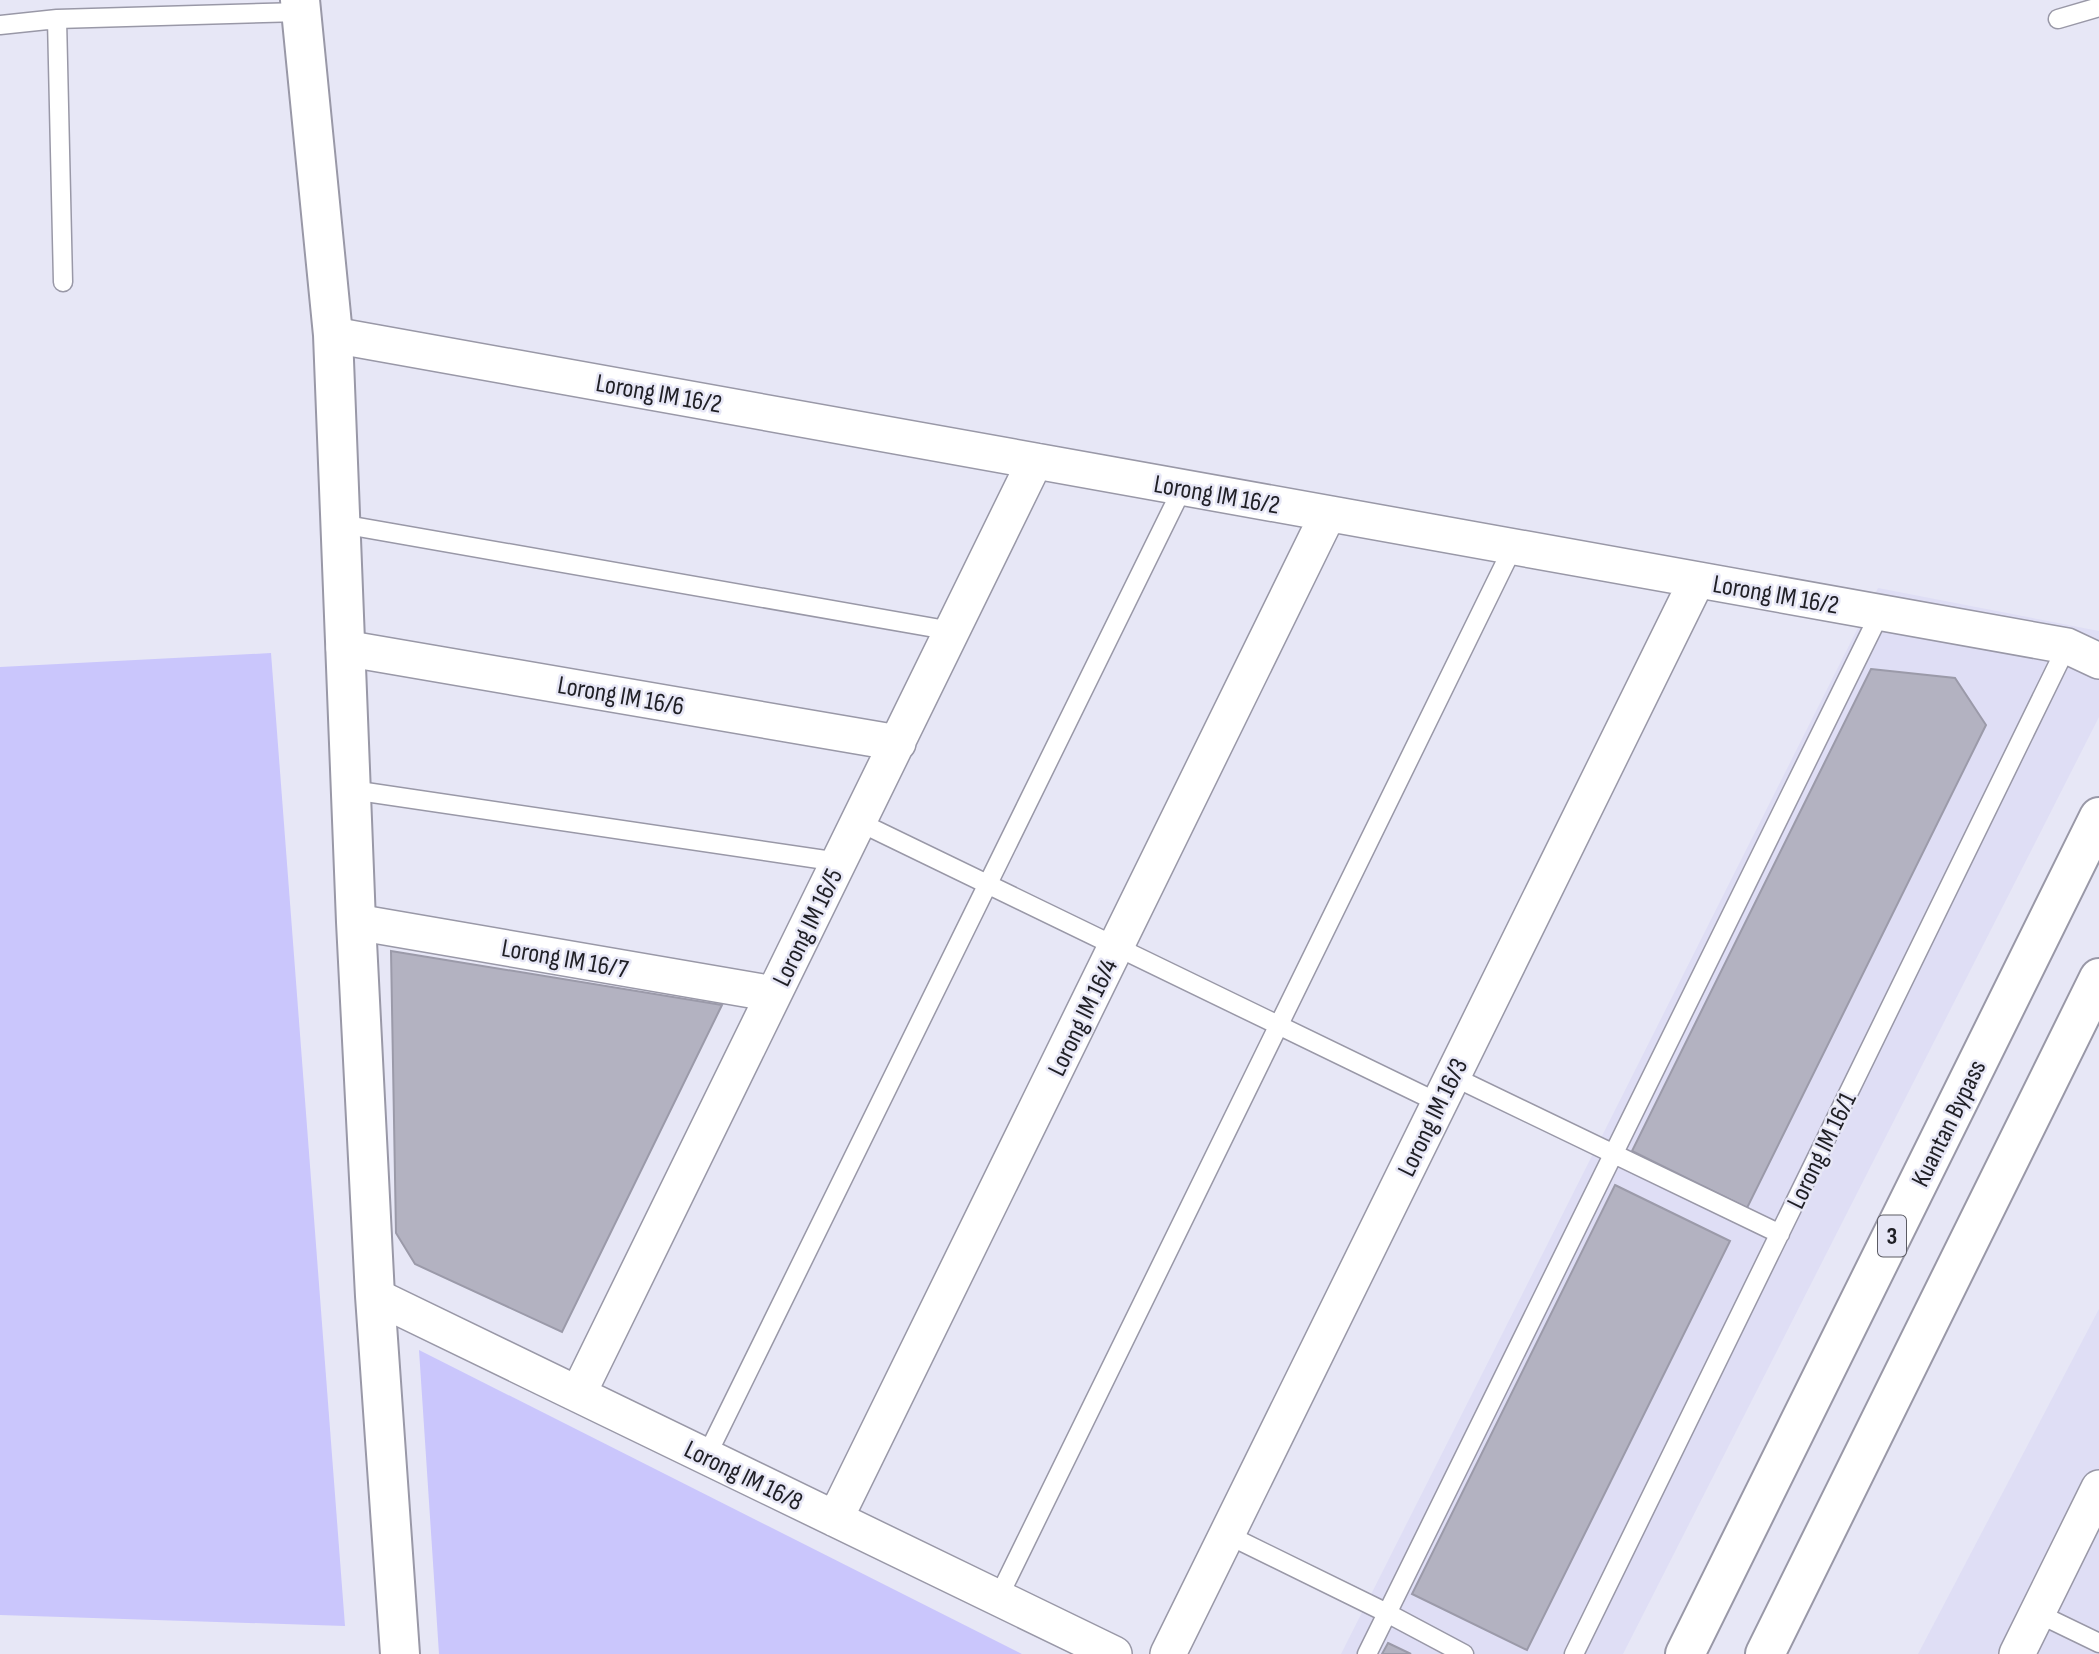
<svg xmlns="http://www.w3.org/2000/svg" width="2099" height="1654" font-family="'Sofia Sans Condensed',sans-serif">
	<rect width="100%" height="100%" fill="#e7e7f6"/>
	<!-- built -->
	<path fill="#dfdef5" d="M1878,588L2099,631V717L1623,1654H1341Z
		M2099,1309V1654H1918Z"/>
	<!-- green -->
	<path fill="#cac6fc" d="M271,653L345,1626L0,1615V667Z
		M419,1350L1022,1654H439Z"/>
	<!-- building -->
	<path fill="#b3b2c1" stroke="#9b9aa9" stroke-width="2" d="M1871,669L1955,678L1986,725L1747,1208L1632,1151Z
		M391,951L722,1005L562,1332L415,1264L396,1233Z
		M1615,1185L1730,1241L1527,1650L1412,1594Z
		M1388,1643L1411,1654H1382Z"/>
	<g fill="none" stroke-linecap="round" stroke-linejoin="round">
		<defs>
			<path id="lane" d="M57,19L63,282
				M2058,19L2099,7
				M0,25L57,19L301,12
				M341,524L952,631
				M352,790L839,862
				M859,822L1439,1103
				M1452,1076L1780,1234
				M706,1457L1183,487
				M1226,1534L1387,1613L1464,1654
				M998,1598L1513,547
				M2037,1613L2099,1643
				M1367,1654L1880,613
				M1574,1654L2067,646"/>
			<path id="street" d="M333,335L2067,646L2099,661
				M344,648L898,743
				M356,922L774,994
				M375,1296L1114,1654
				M578,1394L1035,461
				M835,1519L1328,514
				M1168,1654L1697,580
				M2017,1654L2099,1488"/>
			<path id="secondary" d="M300,0L333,335L356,922L375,1296L400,1654"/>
			<path id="highway" d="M1685,1654L2099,817
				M1765,1654L2099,978"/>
		</defs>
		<!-- lane casing -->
		<use href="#lane" stroke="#9998a7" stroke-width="21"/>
		<!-- street casing -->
		<use href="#street" stroke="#9998a7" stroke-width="38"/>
		<!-- secondary casing -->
		<use href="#secondary" stroke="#9998a7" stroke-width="42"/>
		<!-- highway casing -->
		<use href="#highway" stroke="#9998a7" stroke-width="42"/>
		<!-- lane -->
		<use href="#lane" stroke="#fff" stroke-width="18"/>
		<!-- street -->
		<use href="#street" stroke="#fff" stroke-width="35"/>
		<!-- secondary -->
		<use href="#secondary" stroke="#fff" stroke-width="38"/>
		<!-- highway -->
		<use href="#highway" stroke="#fff" stroke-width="38"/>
	</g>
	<g text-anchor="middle" stroke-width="5" stroke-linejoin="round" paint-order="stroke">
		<!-- shield labels -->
		<rect fill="#e7e7f6" stroke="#5c5c64" stroke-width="2" x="1878" y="1215.5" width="28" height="41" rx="5"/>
		<g font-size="24" font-weight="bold" fill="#202026">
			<text x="1892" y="1244">3</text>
		</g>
		<!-- street labels -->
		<g font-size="26" fill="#202026" stroke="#e7e7f6">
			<text transform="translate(659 393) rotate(10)" y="9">Lorong IM 16/2</text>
			<text transform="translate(1217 494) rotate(10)" y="9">Lorong IM 16/2</text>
			<text transform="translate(1776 594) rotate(10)" y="9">Lorong IM 16/2</text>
			<text transform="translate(621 695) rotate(10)" y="9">Lorong IM 16/6</text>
			<text transform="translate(807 927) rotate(-64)" y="9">Lorong IM 16/5</text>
			<text transform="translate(565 958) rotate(10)" y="9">Lorong IM 16/7</text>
			<text transform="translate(1082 1017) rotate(-64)" y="9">Lorong IM 16/4</text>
			<text transform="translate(1432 1117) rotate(-64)" y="9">Lorong IM 16/3</text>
			<text transform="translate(1948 1123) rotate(-64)" y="9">Kuantan Bypass</text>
			<text transform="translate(1821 1150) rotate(-64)" y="9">Lorong IM 16/1</text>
			<text transform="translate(744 1475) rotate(26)" y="9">Lorong IM 16/8</text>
		</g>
	</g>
</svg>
